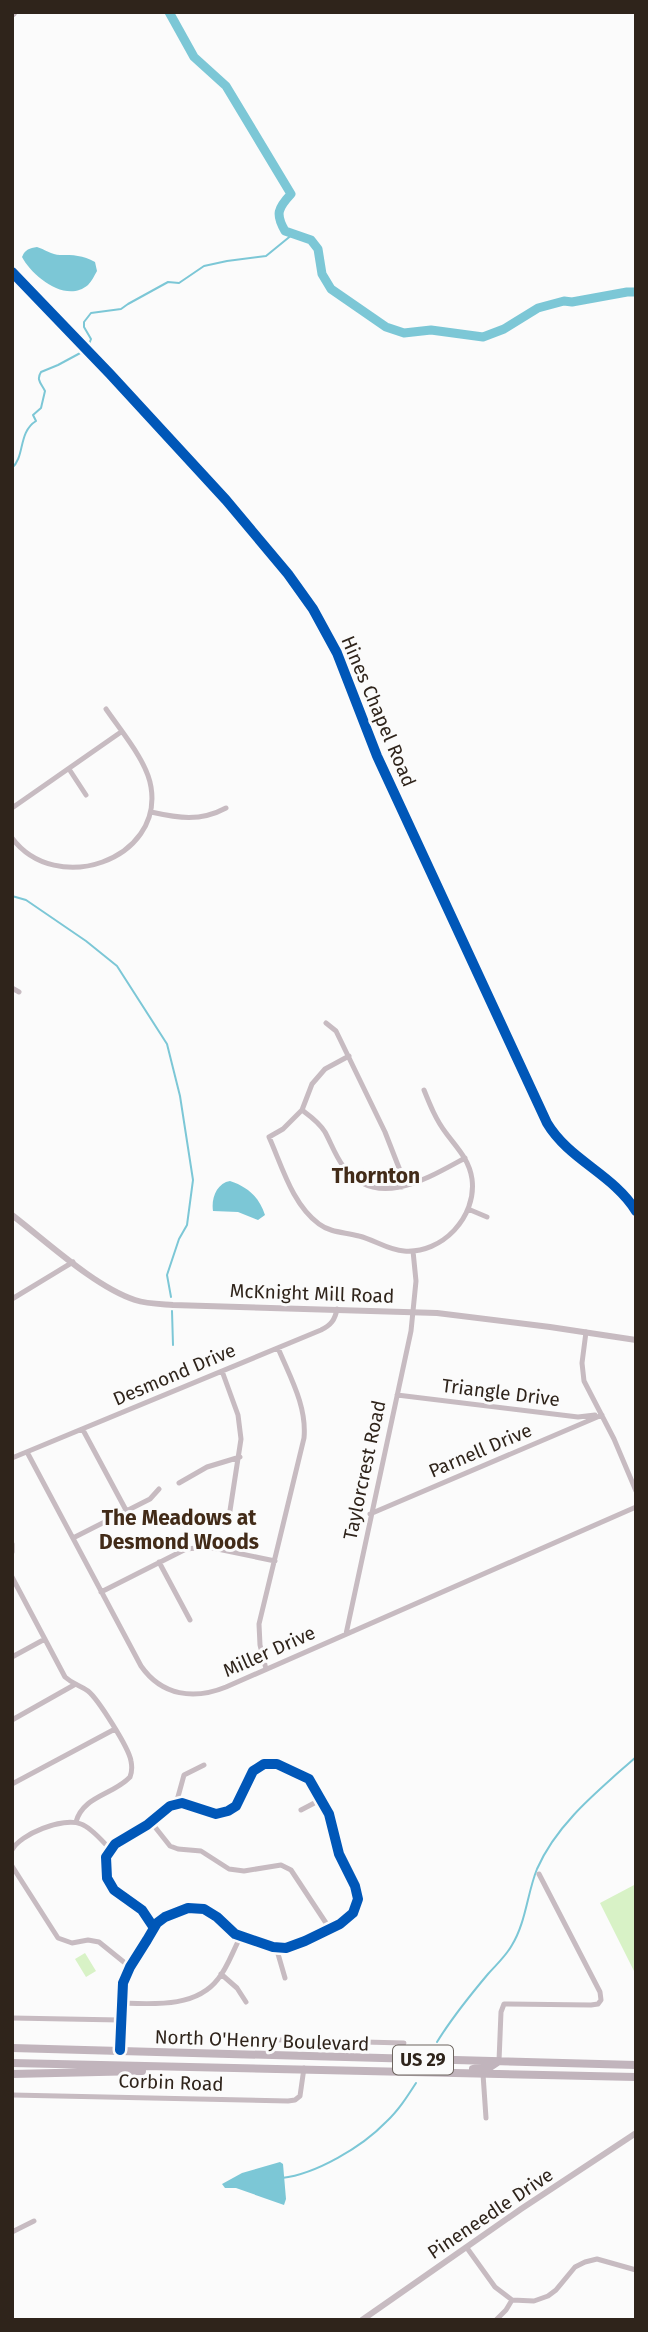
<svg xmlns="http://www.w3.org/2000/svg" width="648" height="2332" font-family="'Fira Sans',sans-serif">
	<rect width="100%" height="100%" fill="#fbfbfb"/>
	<!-- green -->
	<path fill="#d8f2c6" d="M636,1884V1975L600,1903Z
		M85,1953L96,1971L86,1977L75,1959Z"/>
	<!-- water -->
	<path fill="#7cc7d6" d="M37,247C44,249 52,255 60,255C73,255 83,255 95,262L97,271C94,276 92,281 88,285C66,304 32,276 22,257C25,250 29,248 37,247Z
		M230,1181C248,1187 259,1197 265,1215L258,1220L238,1212L213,1211C211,1198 217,1183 230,1181Z
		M280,2162L283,2164L286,2199L284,2205L236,2188H225L222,2184L242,2173Z"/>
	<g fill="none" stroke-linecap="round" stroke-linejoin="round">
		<!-- stream -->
		<path stroke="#7cc7d6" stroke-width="2" d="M88,347L91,339L84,327V322L91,313L121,309L128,304L168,282L179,283L204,266L227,261L266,256L293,234
			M12,468C25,457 18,432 36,421L33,415L41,408L45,391C41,383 36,380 41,372L58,365L84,351
			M12,896L26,900L86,941L117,966L167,1044L180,1096L193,1180L187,1225L179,1239L167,1275L171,1297
			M172,1311L173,1345
			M437,2042C450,2021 472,1993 488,1974C496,1965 506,1956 512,1945C526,1922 527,1894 537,1869C557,1823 599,1790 636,1757
			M282,2178C316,2174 362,2147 386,2122C398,2111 407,2097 416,2083"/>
		<!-- river -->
		<path stroke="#7cc7d6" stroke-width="9" d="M169,12L194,57L226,86L291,194C278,208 275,214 285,231L311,240L318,249L322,274L331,289L386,327L404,333L431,330L483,337L504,329L538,308L564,301L572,302L627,292H636"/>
		<!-- minor -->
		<path stroke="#c7bbc1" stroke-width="5" d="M69,769L86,795
			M12,808L121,732
			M151,812C178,818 200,822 226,808
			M12,838C56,897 163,860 151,787C147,761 121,731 106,709
			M12,988L19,992
			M326,1023L336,1031L385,1132L401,1173L402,1187
			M349,1056L325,1069L312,1084L302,1110L283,1129L269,1137C282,1166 292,1204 319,1224C331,1233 345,1232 359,1236C375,1240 388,1250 404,1251C442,1254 477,1217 472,1179C469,1159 457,1148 446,1133C436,1120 430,1105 424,1090
			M302,1110C310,1116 319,1122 325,1132C331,1143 335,1155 343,1166C376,1211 428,1178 465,1158
			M468,1209L487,1217
			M12,1299L73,1262
			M586,1332L582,1363L584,1381L614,1439L636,1491
			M222,1371L238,1415L241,1439L229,1517
			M397,1395L578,1417L595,1415
			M83,1430L127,1512
			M27,1452L141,1666C162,1696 194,1700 226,1687L636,1507
			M12,1458L321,1330C331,1325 335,1320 337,1309
			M179,1483L207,1467L240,1457
			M370,1514L602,1415
			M73,1538L150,1499L159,1489
			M12,1544V1552
			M159,1562L190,1620
			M12,1577L65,1677C74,1685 80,1685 88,1691C98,1699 129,1748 131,1761C132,1766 132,1772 130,1777C113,1795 83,1796 76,1822
			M101,1592L186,1549L208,1547L275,1561
			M346,1634L411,1331L416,1281L413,1251
			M12,1657L45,1639
			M266,1669L260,1645L259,1624L304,1438C307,1406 290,1377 278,1348
			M12,1720L74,1685
			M12,1784L115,1729
			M176,1804L184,1775L204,1765
			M301,1810L322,1799
			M151,1822L170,1846L178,1849L201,1851L229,1869L244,1871L281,1865L291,1870L330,1929
			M12,1850C20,1834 63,1817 81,1824C92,1828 102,1841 110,1849
			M12,1866L58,1938L72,1943L88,1940L99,1942L130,1967
			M276,1947L285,1978
			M221,1974L237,1988L246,2002
			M121,2003C153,2004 196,2008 218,1979C228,1967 233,1950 241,1936
			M12,2018L120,2020
			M239,2039L404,2043
			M120,2050L123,1983L130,1967L147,1940L157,1923L165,1917L188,1908L204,1909L217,1917L235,1934L273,1947L286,1948L305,1941L340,1924L353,1913L358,1899L355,1886L339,1854L329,1814L309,1779L277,1764H264L253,1771L236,1806L228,1811L216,1814L182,1803L170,1806L147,1825L115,1844L106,1857L107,1878L114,1890L142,1910L154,1928
			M499,2061L501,2012L504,2004L591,2005L598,2004L601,2000L600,1992L539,1874
			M483,2074L486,2118
			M12,2095L288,2101L295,2100L300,2096L304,2068
			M12,2232L34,2221
			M467,2248L495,2287L512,2300L534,2301L548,2296L556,2290L575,2267L585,2262L597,2259L636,2270
			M496,2320L506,2310L512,2300"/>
		<!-- tertiary -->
		<path stroke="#c7bbc1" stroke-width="6" d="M12,272L110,374L226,500L288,574L313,609L337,653L377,756L547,1123C569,1160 613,1174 636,1211
			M12,1215C46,1241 95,1287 135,1300C147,1304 160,1304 173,1305L437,1313L550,1327L636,1340
			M362,2320L521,2209L636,2133"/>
		<!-- trunk -->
		<path stroke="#c1b4bc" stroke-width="8" d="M12,2048L636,2065
			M12,2063L636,2077
			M473,2069L490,2067L499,2061
			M12,2074L142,2071"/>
		<!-- motorway -->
		<path stroke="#c3b6bd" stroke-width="9" d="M12,13L13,12"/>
		<defs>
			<path id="cycleway" d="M12,272L110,374L226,500L288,574L313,609L337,653L377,756L547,1123C569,1160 613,1174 636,1211
				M120,2050L123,1983L130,1967L147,1940L157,1923L165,1917L188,1908L204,1909L217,1917L235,1934L273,1947L286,1948L305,1941L340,1924L353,1913L358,1899L355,1886L339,1854L329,1814L309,1779L277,1764H264L253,1771L236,1806L228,1811L216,1814L182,1803L170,1806L147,1825L115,1844L106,1857L107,1878L114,1890L142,1910L154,1928"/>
		</defs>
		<!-- cycleway casing -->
		<use href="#cycleway" stroke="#fbfbfb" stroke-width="15"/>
		<!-- cycleway -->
		<use href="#cycleway" stroke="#0057b8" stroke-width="10"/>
	</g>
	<g text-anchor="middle" stroke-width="6" stroke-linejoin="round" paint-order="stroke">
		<!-- shield labels -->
		<rect fill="#fbfbfb" stroke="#6c645e" stroke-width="2" x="393" y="2045.5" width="60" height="29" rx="5"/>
		<g font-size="18" font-weight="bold" fill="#2f241b">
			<text x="423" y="2066">US 29</text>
		</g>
		<!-- street labels -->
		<g font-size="19" fill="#2f241b" stroke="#fbfbfb">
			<text transform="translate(379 711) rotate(67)" y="7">Hines Chapel Road</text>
			<text transform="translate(312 1293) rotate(2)" y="7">McKnight Mill Road</text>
			<text transform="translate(174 1374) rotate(-23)" y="7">Desmond Drive</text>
			<text transform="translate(501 1392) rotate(7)" y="7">Triangle Drive</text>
			<text transform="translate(480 1450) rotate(-23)" y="7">Parnell Drive</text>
			<text transform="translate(364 1470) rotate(-78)" y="7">Taylorcrest Road</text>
			<text transform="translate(269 1651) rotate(-24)" y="7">Miller Drive</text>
			<text transform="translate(262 2040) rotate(2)" y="7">North O'Henry Boulevard</text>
			<text transform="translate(171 2082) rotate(2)" y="7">Corbin Road</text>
			<text transform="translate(490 2213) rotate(-34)" y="7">Pineneedle Drive</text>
		</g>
		<!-- neighbourhood labels -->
		<g font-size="21" font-weight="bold" fill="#422b18" stroke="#fbfbfb">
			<text x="376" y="1183">Thornton</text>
			<text x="179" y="1525">The Meadows at<tspan x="179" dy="24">Desmond Woods</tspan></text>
		</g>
	</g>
	<!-- border -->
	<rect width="648" height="2332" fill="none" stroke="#2f241b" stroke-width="28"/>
</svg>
